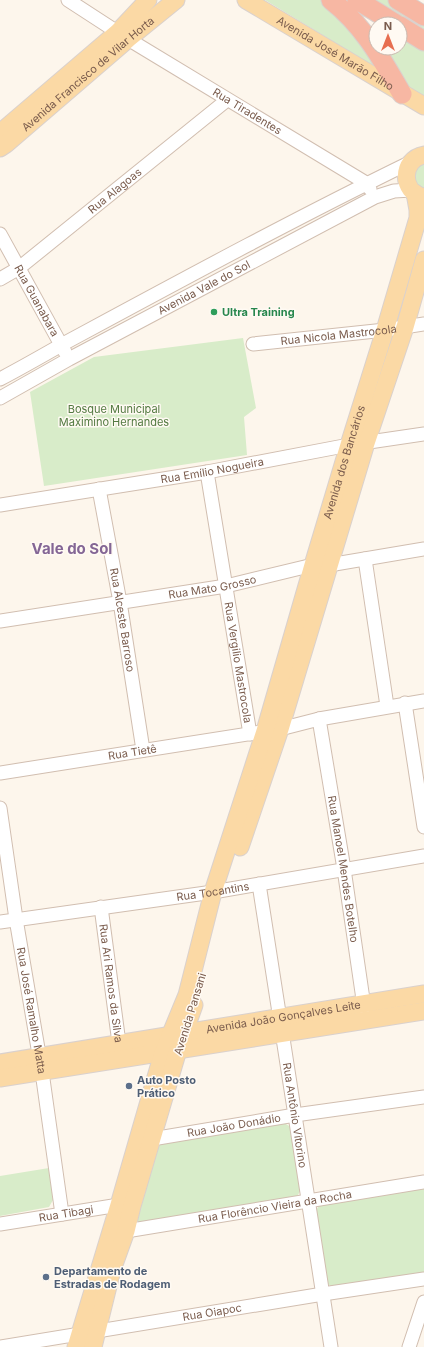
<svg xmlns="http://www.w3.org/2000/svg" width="424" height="1347" font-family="Inter,sans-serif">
	<rect width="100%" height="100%" fill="#fdf6ec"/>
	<!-- green -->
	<path fill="#d8ecc9" d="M265,0H325L385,73Z
		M367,0H391L424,21V35Z
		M400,37L424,51V96L398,81L379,48H400Z
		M424,158V194L421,193L410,168Z
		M243,338L256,408L244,417L247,455L44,486L30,392L94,357Z
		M284,1123L291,1127L300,1191L297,1197L136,1224L155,1146L164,1141Z
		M49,1168L53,1200L49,1207L0,1216V1176Z
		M424,1187V1272L334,1289L328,1284L316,1210L322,1202Z"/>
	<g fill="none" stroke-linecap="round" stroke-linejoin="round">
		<defs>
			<g id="minor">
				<path id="s1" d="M68,0L128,39L366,183L370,189"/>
				<path id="s2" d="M0,234L65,352"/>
				<path id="s3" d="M0,279L19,268L227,100"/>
				<path id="s4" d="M253,344L385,330L424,324"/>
				<path d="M0,379C21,368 42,356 63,344C178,282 294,219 411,162"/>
				<path id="s5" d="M0,398L69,359L375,197L394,191L412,190"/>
				<path id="s6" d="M207,472L250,734"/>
				<path id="s7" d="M99,489L120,602L143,750"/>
				<path id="s8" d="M0,505L207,472L349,445L424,434"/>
				<path d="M365,559L387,706"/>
				<path id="s9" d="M0,621L226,586L313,565H329L424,549"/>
				<path d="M405,703L424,827"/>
				<path id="s10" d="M319,719L344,869L365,1013"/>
				<path id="s11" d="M0,773L280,729L319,719L424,701"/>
				<path id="s12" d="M0,808L16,919L42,1072L62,1214"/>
				<path id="s13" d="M259,884L331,1347"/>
				<path id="s14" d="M101,907L119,1043L120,1052"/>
				<path id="s15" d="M0,922L213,892L424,856"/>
				<path id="s16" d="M143,1139H152L295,1115L424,1097"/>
				<path id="s17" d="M0,1224L119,1205H127"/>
				<path id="s18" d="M126,1231L424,1182"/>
				<path id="s19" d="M0,1347L323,1294L424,1279"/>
				<path d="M409,1347L424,1302"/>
			</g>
			<g id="major">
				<path id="s20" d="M246,0L424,106"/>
				<path d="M0,133L118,32L148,0"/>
				<path id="s21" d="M0,148L6,144L128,39L176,0"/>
				<path d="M424,155C401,159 400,193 424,197"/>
				<path d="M240,847L280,729L366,443L405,327L424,260"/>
				<path id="s22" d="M0,1063L424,994"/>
				<path d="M0,1078L424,1011"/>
				<path id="s23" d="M76,1347L119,1205L163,1053L187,995L213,892L265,731L313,565L349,445L385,330L418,218V210L415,193"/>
				<path d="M93,1347L112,1270L126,1231L132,1206L178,1050L194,1005"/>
			</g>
			<path id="highway" d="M331,0C364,26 381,58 402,94
				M357,0L396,24
				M398,0L424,16
				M400,26L424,41"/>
		</defs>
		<!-- minor casing -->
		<use href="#minor" stroke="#d1beb0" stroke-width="15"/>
		<!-- major casing -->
		<use href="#major" stroke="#dad1cd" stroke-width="19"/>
		<!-- highway casing -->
		<use href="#highway" stroke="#dad1cd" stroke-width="21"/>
		<!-- minor -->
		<use href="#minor" stroke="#fff" stroke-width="13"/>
		<!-- major -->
		<use href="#major" stroke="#fbd9a5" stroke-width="17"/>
		<!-- highway -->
		<use href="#highway" stroke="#f7b7a3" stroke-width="19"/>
	</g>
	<!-- markers -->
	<circle fill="#2e9e5b" stroke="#fffaf3" stroke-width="1.5" cx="214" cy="312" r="4"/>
	<g fill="#5c6f8a" stroke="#fffaf3" stroke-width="1.5">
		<circle cx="129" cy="1086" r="4"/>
		<circle cx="46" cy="1277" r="4"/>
	</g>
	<g text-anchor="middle" stroke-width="3" stroke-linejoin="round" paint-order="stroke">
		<!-- street labels -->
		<g font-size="11" fill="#7a5c4d" stroke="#fffaf3">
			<text dy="4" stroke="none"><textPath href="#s20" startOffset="104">Avenida José Marão Filho</textPath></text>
			<text dy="4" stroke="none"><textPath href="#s21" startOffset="115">Avenida Francisco de Vilar Horta</textPath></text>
			<text dy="4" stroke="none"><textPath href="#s1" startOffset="211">Rua Tiradentes</textPath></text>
			<text dy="4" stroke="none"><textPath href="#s3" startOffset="145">Rua Alagoas</textPath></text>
			<text dy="4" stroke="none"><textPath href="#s5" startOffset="232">Avenida Vale do Sol</textPath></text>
			<text dy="4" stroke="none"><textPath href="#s2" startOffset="76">Rua Guanabara</textPath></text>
			<text dy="4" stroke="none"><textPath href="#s4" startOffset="86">Rua Nicola Mastrocola</textPath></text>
			<text dy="4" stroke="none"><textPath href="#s23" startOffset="925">Avenida dos Bancários</textPath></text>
			<text dy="4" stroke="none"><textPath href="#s8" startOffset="215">Rua Emílio Nogueira</textPath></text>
			<text dy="4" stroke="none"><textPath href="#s9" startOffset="215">Rua Mato Grosso</textPath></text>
			<text dy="4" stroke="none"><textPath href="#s7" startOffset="133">Rua Alceste Barroso</textPath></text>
			<text dy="4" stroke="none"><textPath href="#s6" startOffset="193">Rua Vergilio Mastrocola</textPath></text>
			<text dy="4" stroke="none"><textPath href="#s11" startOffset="134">Rua Tietê</textPath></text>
			<text dy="4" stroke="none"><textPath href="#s10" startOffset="152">Rua Manoel Mendes Botelho</textPath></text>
			<text dy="4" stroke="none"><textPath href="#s15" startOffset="215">Rua Tocantins</textPath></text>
			<text dy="4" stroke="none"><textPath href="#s14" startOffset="77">Rua Ari Ramos da Silva</textPath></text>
			<text dy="4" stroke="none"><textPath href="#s12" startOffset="205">Rua José Ramalho Matta</textPath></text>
			<text transform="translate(190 1014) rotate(-73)" y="4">Avenida Pansani</text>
			<text dy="4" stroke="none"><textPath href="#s22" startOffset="287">Avenida João Gonçalves Leite</textPath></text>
			<text dy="4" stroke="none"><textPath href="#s13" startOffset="234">Rua Antônio Vitorino</textPath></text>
			<text dy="4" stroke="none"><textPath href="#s16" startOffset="92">Rua João Donádio</textPath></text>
			<text dy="4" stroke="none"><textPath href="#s18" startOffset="151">Rua Florêncio Vieira da Rocha</textPath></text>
			<text dy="4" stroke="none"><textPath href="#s17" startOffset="67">Rua Tibagi</textPath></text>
			<text dy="4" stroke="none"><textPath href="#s19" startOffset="215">Rua Oiapoc</textPath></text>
		</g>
		<!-- leisure labels -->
		<g font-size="11" font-weight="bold" fill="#27864d" stroke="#fffaf3" text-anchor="start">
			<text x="222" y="316">Ultra Training</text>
		</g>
		<!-- park labels -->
		<g font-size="11" fill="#537a41" stroke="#fffaf3">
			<text x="114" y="413">Bosque Municipal<tspan x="114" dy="13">Maximino Hernandes</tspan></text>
		</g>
		<!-- service labels -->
		<g font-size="11" font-weight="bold" fill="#4e5e75" stroke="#fffaf3" text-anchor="start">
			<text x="137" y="1084">Auto Posto<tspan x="137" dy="13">Prático</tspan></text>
			<text x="54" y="1275">Departamento de<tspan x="54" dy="13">Estradas de Rodagem</tspan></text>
		</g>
		<!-- district labels -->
		<g font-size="15" font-weight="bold" fill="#846695" stroke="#fffaf3">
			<text x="72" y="554">Vale do Sol</text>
		</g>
	</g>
	<!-- north arrow -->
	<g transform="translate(388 36)"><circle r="19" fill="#fffaf3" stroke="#cabbb1"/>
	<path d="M0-3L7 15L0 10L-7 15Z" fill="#e76f51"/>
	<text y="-6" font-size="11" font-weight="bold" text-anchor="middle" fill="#7a5c4d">N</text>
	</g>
</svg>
